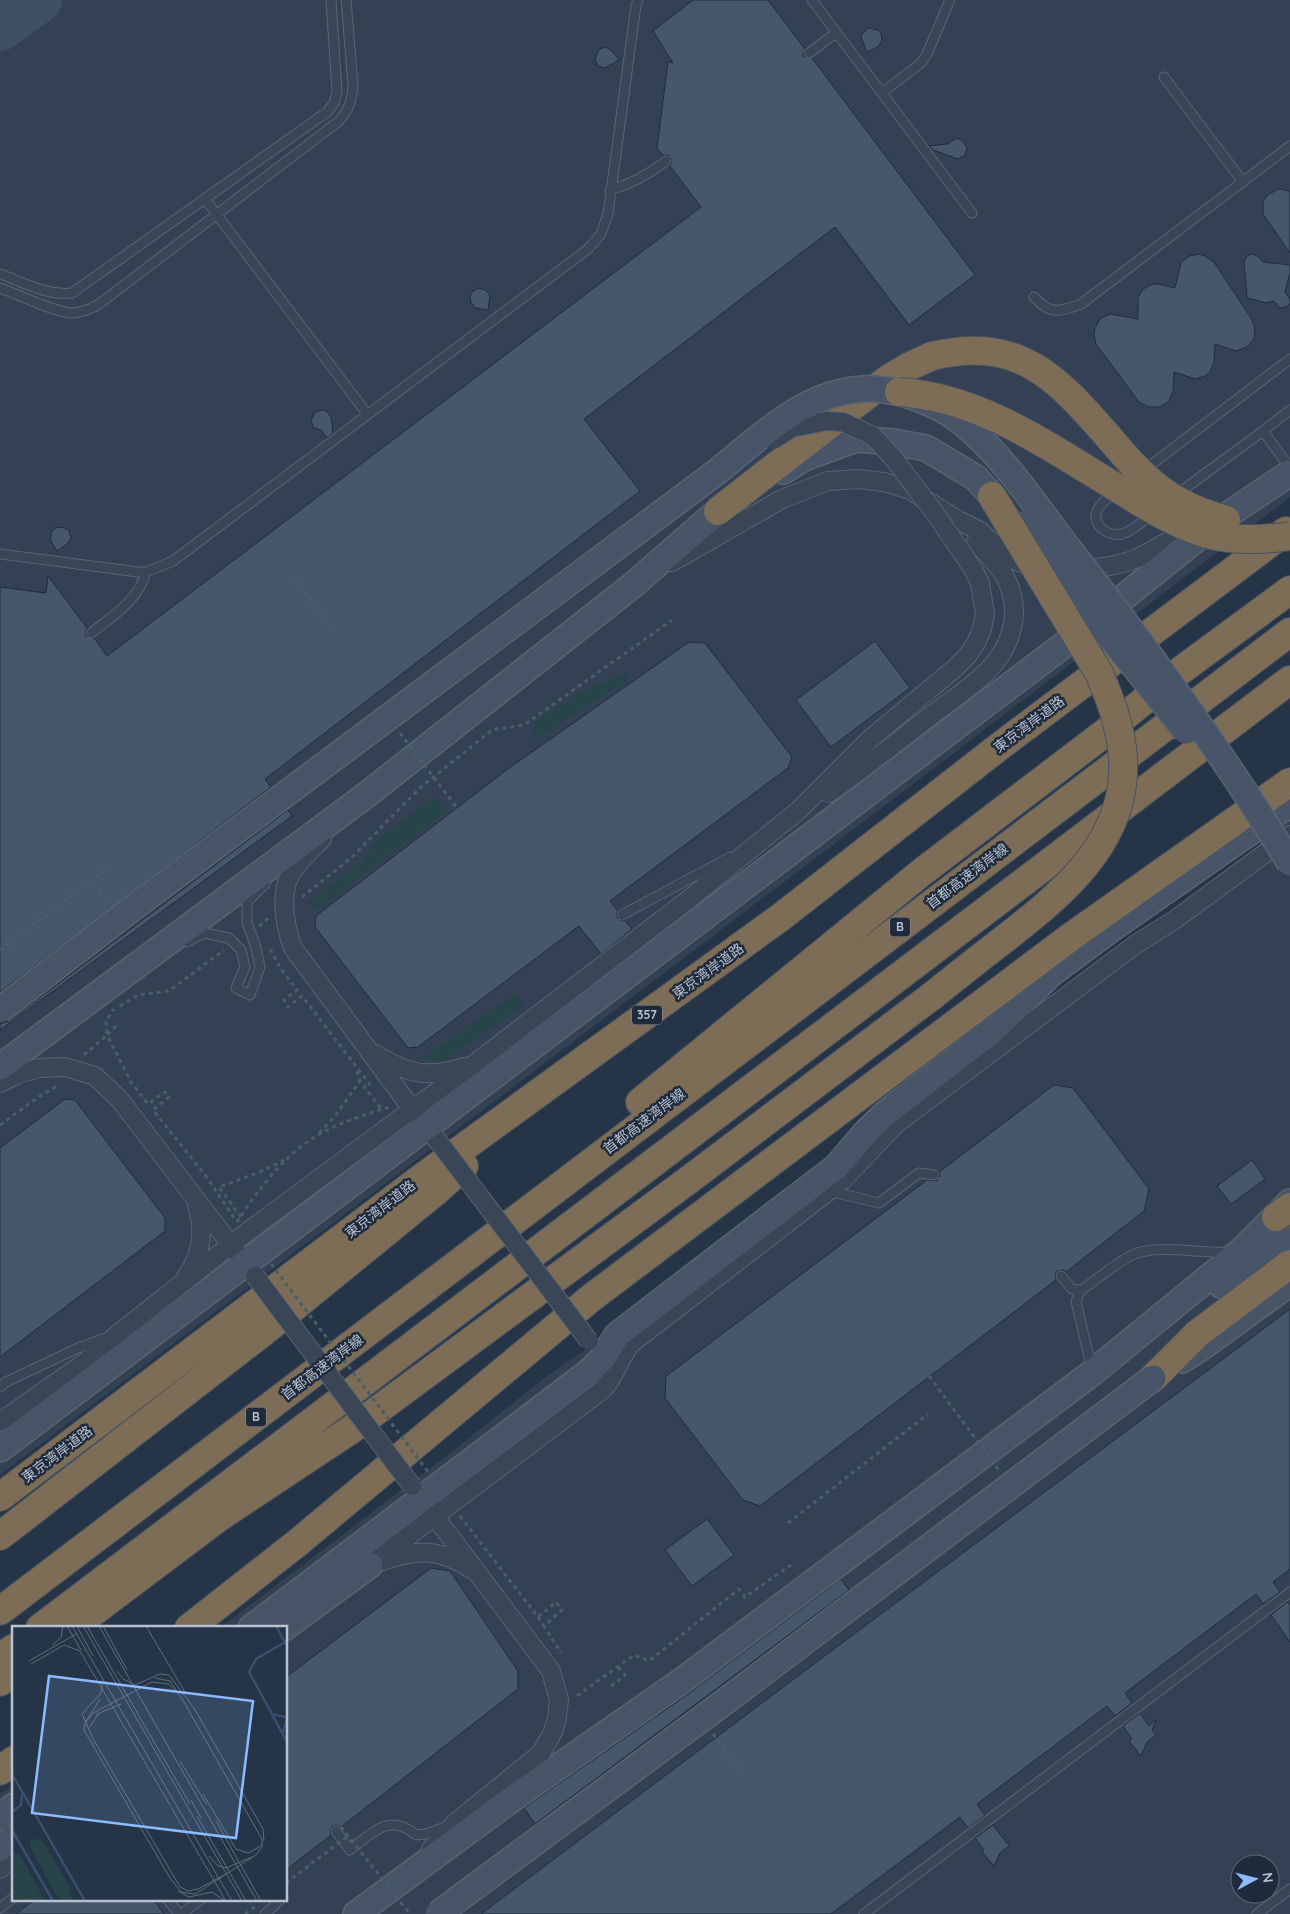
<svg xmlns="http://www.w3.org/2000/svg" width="1290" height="1914" font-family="Quicksand,'Noto Sans JP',sans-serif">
	<rect width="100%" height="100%" fill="#253447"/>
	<!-- airport -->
	<path fill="#344154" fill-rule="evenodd" d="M0,0H1290V497L783,883L0,1475Z
		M1290,821V1914H0V1794L14,1784V1900H286V1628H220L454,1450L543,1379L619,1326ZM1240,1864H1270V1894H1240Z"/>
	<!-- green -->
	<path fill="#274548" d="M626,674L629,679L531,742L534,723L581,692Z
		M435,796L447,812L316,910L309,901L364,860L376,840Z
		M516,993L524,1005L447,1058L436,1061L422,1059Z"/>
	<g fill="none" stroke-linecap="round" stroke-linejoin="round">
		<!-- taxiway -->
		<path stroke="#404f62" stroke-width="46" d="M0,28L39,0"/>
	</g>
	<!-- building -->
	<path fill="#47566b" stroke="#212d3e" d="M693,0H768L805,49L803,53L804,57L812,58L975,275L909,325L835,227L584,419L640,491L265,779L271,787L0,992V587L46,593L48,576L87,628L85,633L86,637L94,638L107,656L701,207L670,166L672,161L671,158L668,155L663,156L657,148L668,62L673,63L653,31Z
		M868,28L878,30L881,33L882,41L878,47L867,52L861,37L862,34Z
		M606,47L612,51L619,60L605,68L598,66L595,59L599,49Z
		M957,138L963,141L967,148L965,155L958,159L933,150L929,146L947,144Z
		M1279,189L1290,191V253L1263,214V203L1265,198L1269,194Z
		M1199,254L1205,256L1214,262L1251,318L1255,328L1254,339L1247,347L1236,351L1215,344L1214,362L1210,372L1205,376L1195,379L1174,372L1173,391L1169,401L1160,407H1149L1139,402L1096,344L1094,334L1095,328L1100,319L1110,314L1138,319V298L1143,289L1153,284H1158L1175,288L1181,263L1189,256Z
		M1253,254L1257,256L1263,262L1290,265V273L1285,292L1290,299V303L1286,307L1280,308L1274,301L1267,303L1247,298L1244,261L1247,256Z
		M478,288L485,290L490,295L488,310L476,308L471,303L470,296L472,292Z
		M323,410L326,411L331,417L333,433L327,438L321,430L314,428L311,421L315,412Z
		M63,527L69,531L71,538L67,544L57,551L51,541V533L55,528Z
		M875,641L910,688L831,747L796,700Z
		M689,642L705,643L792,757L788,768L610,901L618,911L616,914L617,918L621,921L625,920L632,929L601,954L579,926L418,1047L408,1048L315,927L316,916L509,768Z
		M288,810L292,816L0,1030V1024L9,1021Z
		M1054,1085L1073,1088L1149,1189L1144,1211L1066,1272L1063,1270L1057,1271L1055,1274L1056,1280L760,1506L743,1500L665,1398L666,1376L927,1180L937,1181L940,1176L939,1172Z
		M65,1099L75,1100L165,1218V1231L0,1357V1148Z
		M1252,1160L1265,1179L1231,1204L1217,1186Z
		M1290,1309V1569L1273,1582L1280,1592L1263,1604L1256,1594L1125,1693L1132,1703L1115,1716L1107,1706L977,1804L985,1815L968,1828L960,1817L831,1914H481L822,1658Z
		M707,1519L734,1555L692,1586L665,1550Z
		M431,1568L450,1571L518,1671V1689L341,1827L336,1825L332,1826L330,1831L331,1835L286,1870V1677Z
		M841,1579L849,1590L535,1824L524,1808L691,1692Z
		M1287,1602L1290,1605V1642L1271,1615Z
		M1140,1713L1149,1726L1156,1720L1152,1730L1156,1735L1147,1742L1141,1756L1129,1741L1132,1739L1123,1726Z
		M993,1825L1009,1846L1000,1853L994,1866L982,1852L984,1850L975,1838Z
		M34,1900H154L164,1914H16Z"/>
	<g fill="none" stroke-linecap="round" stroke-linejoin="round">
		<defs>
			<path id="lane" d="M812,0L972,213
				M809,53L836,33
				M1164,77L1243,182
				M882,93L921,63L927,54L950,0
				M610,190C632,184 648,175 666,161
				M205,199L368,415
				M0,274C23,282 47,296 72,293L327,112L334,103L337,92L331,0
				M0,288C20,295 51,311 71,313C81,313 90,309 98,305L339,121C349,109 352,101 353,85L346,0
				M1034,297C1050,315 1059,312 1081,304L1290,146
				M1263,431L1290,410
				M1143,471L1290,359
				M1115,492C1109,497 1102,502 1098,509C1090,524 1107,537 1122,534C1133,531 1143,521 1152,514
				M1176,495L1263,431L1290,468
				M0,554L138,572H146L173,561L588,249L601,234L608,214L636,5L638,0
				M91,633C112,617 139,600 146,572
				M622,915L730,857
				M187,942L204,933L229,938L241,950L245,967L236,988L250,995L260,967L255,944L247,923V902L265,884
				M829,1191L879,1203L919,1173L934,1175
				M1061,1276L1072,1289L1081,1290C1099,1279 1115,1262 1135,1254C1159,1244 1203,1254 1230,1252
				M1081,1290L1076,1301L1092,1370
				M0,1387L6,1382L78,1348L105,1338
				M336,1831L350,1850C372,1833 390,1812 416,1835L426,1834L448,1826
				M168,1900L179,1914
				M0,1908L14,1897
				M182,1914L200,1900
				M265,1914L280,1900
				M864,1914L1290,1592
				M1257,1914L1290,1889"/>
			<path id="street" d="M672,562L782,499L828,481L858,479L884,482L910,490L958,520L980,531L1001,551L1016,561L1037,568
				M1078,570C1097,568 1117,566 1135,559C1157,550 1175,534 1198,527
				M829,793C864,768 898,741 932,715C968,687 1012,664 1014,613C1014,601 1011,588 1005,577C998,564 986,553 976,542
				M322,839C310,851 290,868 286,886C282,906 286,929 293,948L412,1109L441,1145
				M375,1054C409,1074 426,1079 464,1067
				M0,1083L18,1074L39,1068L65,1067L95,1076L120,1100L237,1253
				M186,1277C202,1254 205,1231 197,1205
				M0,1422L84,1363L119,1333L247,1232L474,1064L688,900L799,810L870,739L954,669L968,655L976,643L982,629L985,614L980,583L973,569
				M427,1506L551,1671L559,1700L557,1718L553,1732L541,1753L455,1823L431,1849
				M382,1561C417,1549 439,1548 471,1569
				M370,1565L602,1390C616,1377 619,1357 632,1343L843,1180L896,1124L1136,944L1173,921L1290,835
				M0,1869L14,1857"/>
			<path id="secondary" d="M783,471L804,458L856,439L893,442L926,448L976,478L992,496
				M0,1067L365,796L633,585L718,511L736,500
				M1221,1285L1290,1240
				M1182,1360L1205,1345L1290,1283
				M0,1449L1069,641L1220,520L1290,473
				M251,1628L589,1372L602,1359L617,1335L836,1167L866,1132L887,1112L992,1031L1052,973L1114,927L1290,804
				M284,1628L370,1565
				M0,1817L14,1806
				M0,1848L14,1837
				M356,1914L512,1799L683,1680L1092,1373L1241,1251L1290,1202"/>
			<path id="highway" d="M718,511L888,379L908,367L932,356
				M640,1102L922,872L1102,735L1180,671L1290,590
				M1276,1217L1290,1207
				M1153,1378L1197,1334L1290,1264
				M0,1497L420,1179L781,917L1000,746L1286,531
				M0,1536L271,1326L434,1193L464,1166
				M0,1611L1290,632
				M40,1628L1290,680
				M72,1628L218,1518L352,1429L690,1179L932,996
				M189,1628L296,1544L591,1298L1072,936L1290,782
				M0,1658L14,1648
				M0,1682L14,1671
				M0,1771L14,1760"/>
		</defs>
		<!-- lane casing -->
		<use href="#lane" stroke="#596473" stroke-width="11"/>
		<!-- street casing -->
		<use href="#street" stroke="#596473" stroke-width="20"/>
		<!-- secondary casing -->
		<use href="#secondary" stroke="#596473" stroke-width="28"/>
		<!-- highway casing -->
		<use href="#highway" stroke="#455161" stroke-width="30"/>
		<!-- path -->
		<path stroke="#466163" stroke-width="3" stroke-dasharray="4 4" stroke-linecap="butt" d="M295,580L333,630
			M99,889L109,903
			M302,897L351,858L421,787L492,730L524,725L672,620
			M259,926L270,917
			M270,949L281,969L297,990L284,1000L288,1007L302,996L372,1087
			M0,950L106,870
			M120,1006L138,995L169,991L224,950
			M116,1026L107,1035L131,1082L148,1104L165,1092L169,1097L153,1110L206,1176L236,1221
			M84,1055L107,1035L106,1021L114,1009
			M357,1071L360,1081
			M0,1125L37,1098L59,1085
			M241,1217L219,1187L260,1172L287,1159
			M460,1516L538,1617L556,1602L562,1610L544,1626L561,1653
			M788,1523L928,1414
			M538,1617L544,1626
			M611,1686L625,1675L618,1667
			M577,1696L634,1655L649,1661L739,1589L745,1597L791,1565
			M713,1734L739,1769
			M245,1914L255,1907"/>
		<!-- lane -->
		<use href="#lane" stroke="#3a4656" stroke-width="9"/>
		<!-- street -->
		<use href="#street" stroke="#3a4656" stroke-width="18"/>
		<!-- secondary -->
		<use href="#secondary" stroke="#485569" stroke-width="25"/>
		<!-- highway -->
		<use href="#highway" stroke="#7d6d56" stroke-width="28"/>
		<defs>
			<path id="street-bridge" d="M773,440L792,428L827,421L843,422L873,436L894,459L937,516L973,569
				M441,1145L589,1341
				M255,1276L412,1486"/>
			<path id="secondary-bridge" d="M1020,524L1186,731
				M0,1010L129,911L718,471C761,436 805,392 863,389C894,387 936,402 960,421C1002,454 1033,502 1065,544C1146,647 1222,752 1290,863
				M438,1914L727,1700L1153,1378"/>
			<path id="highway-bridge" d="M932,356C1021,335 1058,379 1112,441C1127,459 1144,478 1164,492C1182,505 1205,514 1226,520
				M899,392C982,397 1054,450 1122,491C1149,508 1177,525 1207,534C1234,541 1263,540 1290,536
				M932,996C957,976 982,956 1007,937C1059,896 1119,848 1123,775C1125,739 1113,705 1099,673L992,496"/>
		</defs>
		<!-- street-bridge casing -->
		<use href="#street-bridge" stroke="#596473" stroke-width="20" stroke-linecap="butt"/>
		<!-- secondary-bridge casing -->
		<use href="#secondary-bridge" stroke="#596473" stroke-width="28" stroke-linecap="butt"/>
		<!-- highway-bridge casing -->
		<use href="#highway-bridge" stroke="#455161" stroke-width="30" stroke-linecap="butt"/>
		<!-- path-bridge -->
		<path stroke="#466163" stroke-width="3" stroke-dasharray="4 4" stroke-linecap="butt" d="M400,733L457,808
			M319,1133L335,1116L360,1081L382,1110
			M237,1222C258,1190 284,1155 318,1135C340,1122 365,1115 389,1107
			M271,1264L429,1473
			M929,1376L999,1470
			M341,1827L410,1914
			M286,1883L348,1836"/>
		<!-- street-bridge -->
		<use href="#street-bridge" stroke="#3a4656" stroke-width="18"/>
		<!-- secondary-bridge -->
		<use href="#secondary-bridge" stroke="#485569" stroke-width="25"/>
		<!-- highway-bridge -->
		<use href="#highway-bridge" stroke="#7d6d56" stroke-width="28"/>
	</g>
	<g text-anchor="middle" stroke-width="5" stroke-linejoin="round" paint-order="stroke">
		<!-- shield labels -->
		<g fill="#1f2b3c" stroke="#8a94a3" stroke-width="1">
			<rect x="890" y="917.5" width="20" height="19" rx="4"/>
			<rect x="632" y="1005.5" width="30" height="19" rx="4"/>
			<rect x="246" y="1407.5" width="20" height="19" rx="4"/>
		</g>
		<g font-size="12" font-weight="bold" fill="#b8c1cf">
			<text x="900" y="931">B</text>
			<text x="647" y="1019">357</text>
			<text x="256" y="1421">B</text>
		</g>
		<!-- street labels -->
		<g font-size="14" fill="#b8c1cf" stroke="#1f2b3c">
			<text transform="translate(1029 724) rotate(-37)" y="5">東京湾岸道路</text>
			<text transform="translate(967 876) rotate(-37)" y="5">首都高速湾岸線</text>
			<text transform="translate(708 971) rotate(-36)" y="5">東京湾岸道路</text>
			<text transform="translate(644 1121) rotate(-37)" y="5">首都高速湾岸線</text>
			<text transform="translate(380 1209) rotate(-38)" y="5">東京湾岸道路</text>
			<text transform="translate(322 1367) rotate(-37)" y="5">首都高速湾岸線</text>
			<text transform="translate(57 1454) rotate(-37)" y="5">東京湾岸道路</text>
		</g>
	</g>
	<!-- overview -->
	<g transform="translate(12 1626)">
		<rect width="275" height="275" fill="#253447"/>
		<path d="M23,212L32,217L57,260L60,275H50L44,269L19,222L18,215ZM0,225L9,230L33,275H0Z" fill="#274548"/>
		<path fill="none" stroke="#37506f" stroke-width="2.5" d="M264,0L275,20M275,15L244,33L237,46L275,116M259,88L275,91M271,107L275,92M0,148L73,275M0,186L9,179L10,168M0,204L41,275"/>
		<path fill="none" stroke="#606c7d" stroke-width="1" d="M55,0L69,24M60,0L220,275M65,0L81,30M71,0L230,275M75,0L178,178M87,0L245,275M91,0L115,44M134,0L148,24M41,19L49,11L51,0M147,22L174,68M17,35L64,8M19,38L52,19L68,25L214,275M105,45L111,53L123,59L148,48L157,49L182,82M143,52L158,55L166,67M140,56L157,58L169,71L250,213V221L244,229L183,268L169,266L158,252L72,104L73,97L81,87ZM182,82L251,203L252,215M85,88L109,78M73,97L88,73M78,101L86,88M83,116L168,261L176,265L186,263L214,248M83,117L70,88L89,67L91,55M168,135L195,179M191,168L224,223L236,227L249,220M179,174L189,192M185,190L234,275M204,195L249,275M197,230L206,240L214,242L240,231M166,265L177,271L200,266L212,274"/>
		<path fill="#8dbbff" fill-opacity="0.15" stroke="#8dbbff" stroke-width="2.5" d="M37,50L241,75L224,212L20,187Z"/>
		<rect width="275" height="275" fill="none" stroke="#b8c1cf" stroke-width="2.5"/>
	</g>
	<!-- north arrow -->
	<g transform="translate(1255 1879) rotate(83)"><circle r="24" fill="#1f2b3c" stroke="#5c6777"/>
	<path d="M0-4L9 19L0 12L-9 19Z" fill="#8dbbff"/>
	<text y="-8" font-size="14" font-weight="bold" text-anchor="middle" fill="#b8c1cf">N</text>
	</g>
</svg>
